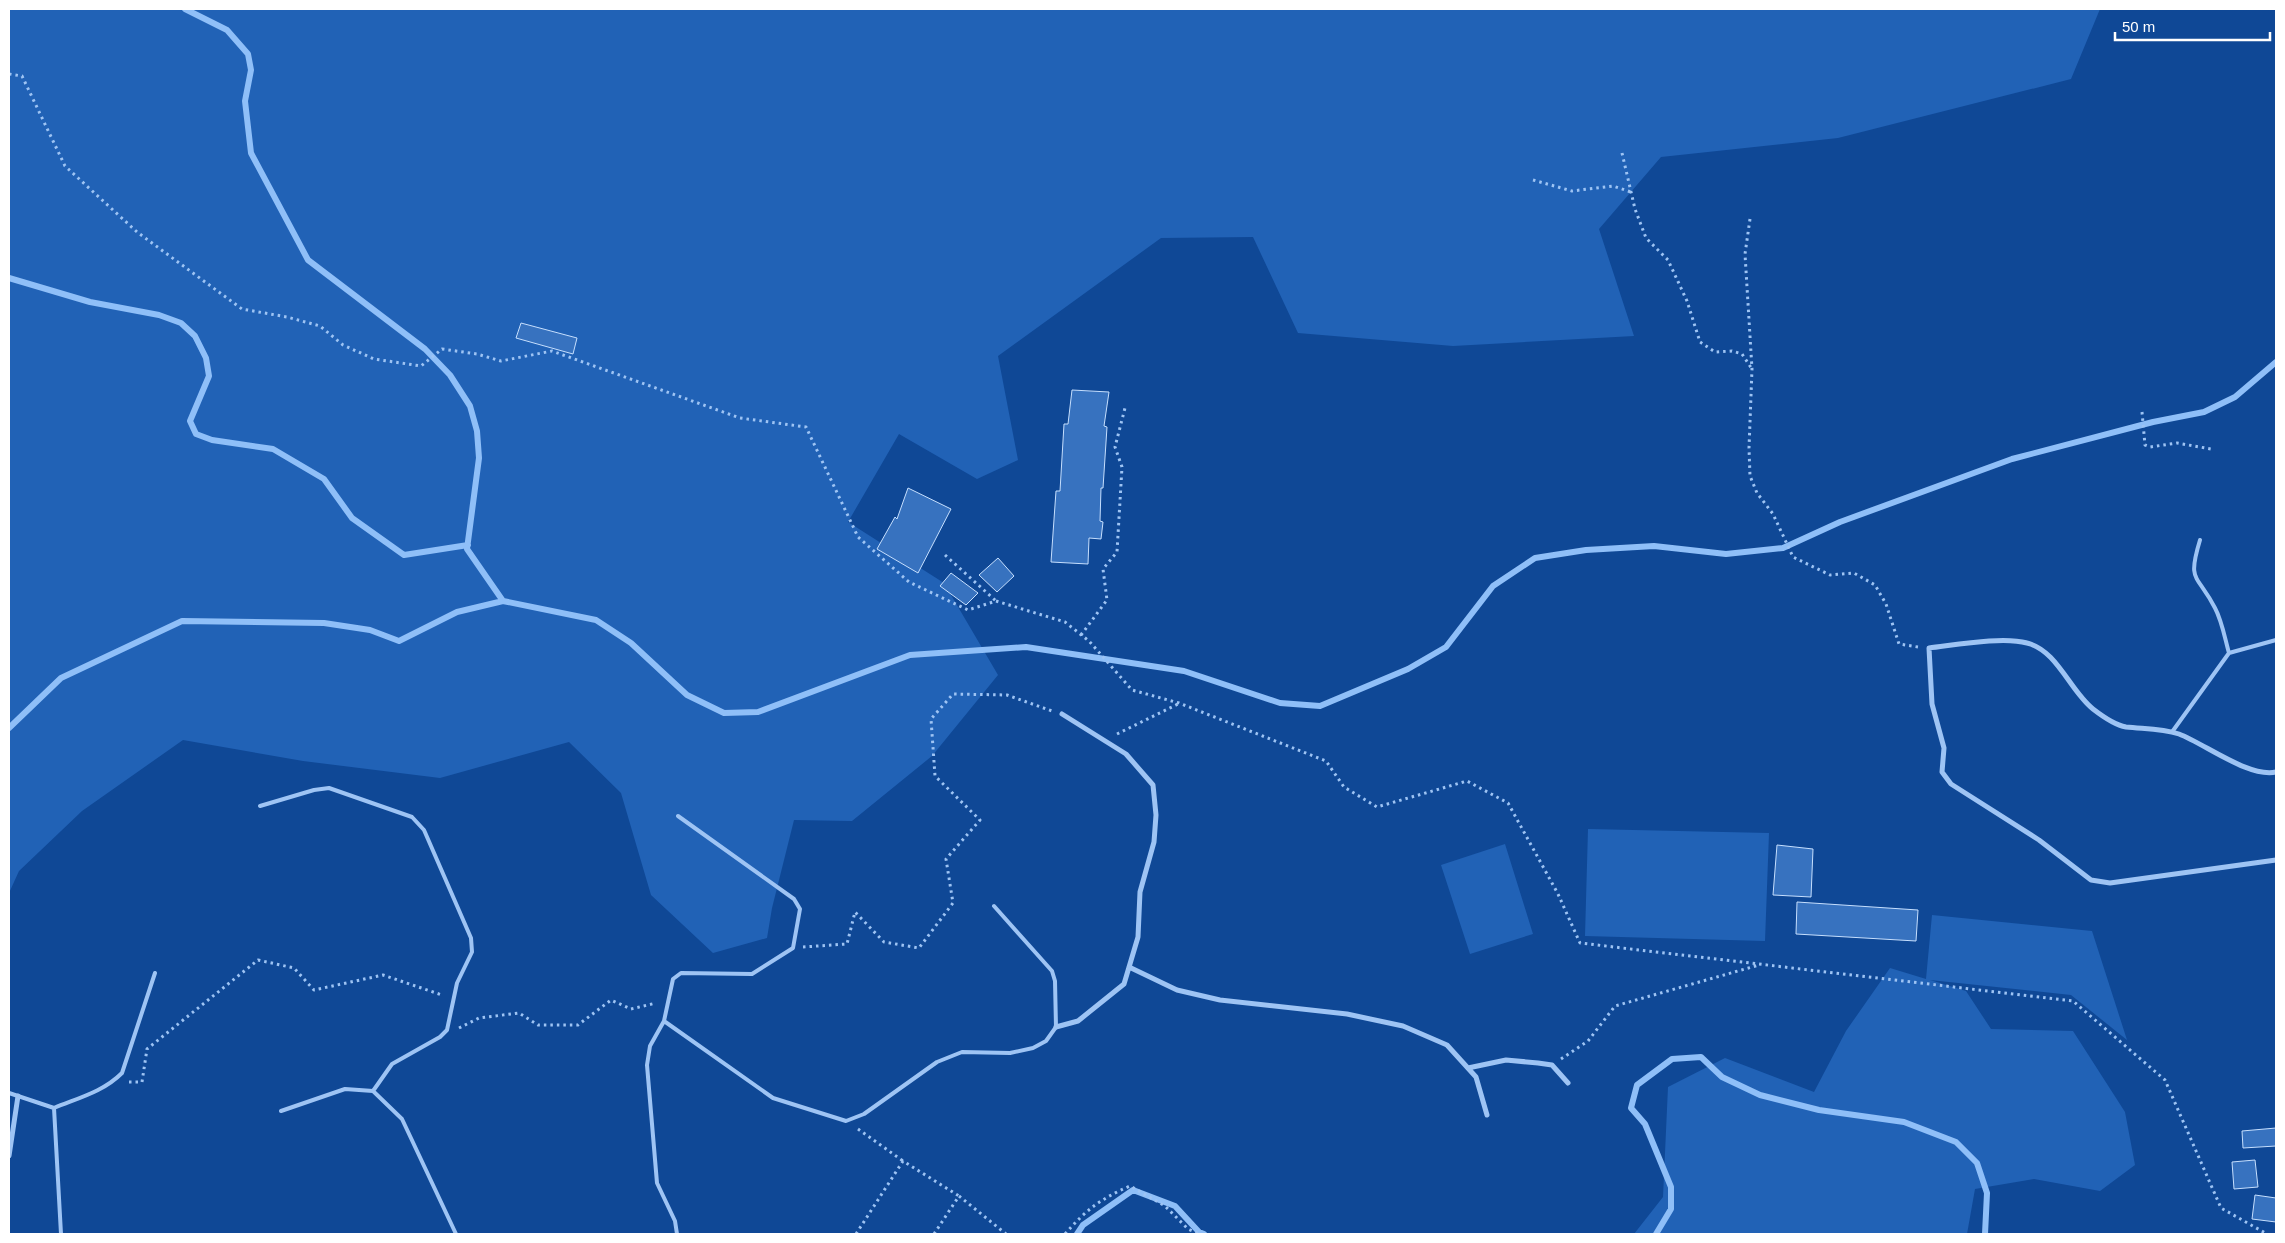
<svg xmlns="http://www.w3.org/2000/svg" width="2285" height="1243" font-family="Arial,sans-serif">
	<rect width="100%" height="100%" fill="#0f4896"/>
	<!-- green -->
	<path fill="#2162b6" d="M9,9H2100L2071,79L1838,138L1661,157L1599,229L1634,336L1453,346L1298,333L1253,237L1161,238L998,356L1018,460L977,479L899,434L848,522L944,583L998,675L932,756L852,821L794,820L772,908L767,938L713,953L651,895L621,793L569,742L440,778L303,761L183,740L82,811L19,871L9,893Z
		M1588,829L1769,833L1765,941L1585,936Z
		M1505,844L1533,934L1470,954L1441,865Z
		M1932,915L2092,931L2127,1040L2071,995L1930,980L1966,991L1991,1029L2073,1031L2125,1112L2135,1165L2100,1191L2034,1179L1975,1189L1967,1234H1634L1663,1197L1668,1087L1725,1058L1814,1092L1846,1031L1890,968L1926,979Z"/>
	<g fill="none" stroke-linecap="round" stroke-linejoin="round">
		<!-- stream -->
		<path stroke="#8fbff8" stroke-width="6" d="M185,9L227,30L248,54L251,70L245,101L251,153L308,260L425,349L450,375L470,406L477,431L479,458L467,549L503,601
			M9,278L90,302L159,315L181,323L195,336L206,358L209,376L190,421L196,434L212,440L273,449L324,479L352,518L404,555L468,545
			M9,728L61,678L182,621L324,623L370,630L399,641L457,612L503,601L596,620L631,643L687,695L724,713L758,712L910,655L1026,647L1184,671L1280,703L1320,706L1408,669L1446,647L1493,586L1535,558L1586,550L1654,546L1726,554L1783,548L1840,522L2012,459L2153,422L2204,412L2235,397L2276,362
			M1077,1234L1083,1225L1133,1190L1175,1206L1199,1232L1204,1234
			M1656,1234L1671,1209V1187L1645,1124L1631,1108L1637,1085L1672,1059L1701,1057L1722,1077L1760,1095L1819,1110L1904,1122L1956,1142L1977,1163L1987,1193L1985,1234"/>
	</g>
	<!-- building -->
	<path fill="#3772bf" stroke="#c6dffe" d="M521,323L577,338L573,354L516,338Z
		M1072,390L1109,392L1104,426L1107,427L1103,488H1101L1100,521L1103,522L1101,539L1089,538L1088,564L1051,562L1056,491H1060L1064,424H1068Z
		M908,488L951,509L918,573L877,549L895,517L897,519Z
		M998,558L1014,576L997,592L979,575Z
		M951,573L978,593L966,605L940,586Z
		M1777,845L1813,849L1811,897L1773,895Z
		M1797,902L1918,910L1916,941L1796,934Z
		M2276,1128V1146L2243,1148L2242,1131Z
		M2255,1160L2258,1187L2234,1189L2232,1162Z
		M2255,1195L2276,1198V1222L2252,1219Z"/>
	<g fill="none" stroke-linecap="round" stroke-linejoin="round">
		<!-- path -->
		<path stroke="#9ec4f4" stroke-width="3" stroke-dasharray="2.5 4" stroke-linecap="butt" d="M9,74L22,76L65,166L137,232L242,309L287,317L320,326L343,345L374,359L421,366L442,349L477,354L501,361L552,351L740,418L806,427L858,537L909,582L968,610L996,601L1065,622L1089,641L1132,690L1179,703L1326,761L1344,787L1377,807L1467,781L1508,803L1558,894L1580,943L2073,1001L2165,1080L2221,1208L2267,1234
			M1622,153L1635,209L1646,238L1668,260L1687,301L1700,342L1715,352L1732,351L1742,354L1752,369
			M1533,180L1572,191L1613,186L1631,192
			M1750,219L1745,254L1752,369L1749,448L1750,476L1757,493L1773,514L1793,557L1830,575L1854,573L1875,585L1886,604L1899,644L1918,647
			M2142,412L2145,445L2150,447L2177,443L2211,449
			M945,555L996,601
			M1081,635L1107,600L1103,569L1117,552L1122,467L1115,447L1125,408
			M1117,734L1178,704
			M803,947L847,944L855,912L884,942L919,948L953,903L946,859L980,820L935,776L931,719L953,694L1007,695L1052,711
			M459,1028L479,1018L519,1013L538,1025H578L611,1000L631,1009L656,1003
			M1561,1059L1588,1041L1615,1006L1759,965
			M129,1082H142L147,1049L258,960L294,968L314,990L383,975L442,995
			M858,1129L903,1161
			M856,1234L903,1161L959,1196
			M934,1234L959,1196L1006,1234
			M1065,1234C1086,1210 1100,1199 1130,1186L1165,1206L1188,1229L1199,1234"/>
		<!-- lane -->
		<path stroke="#9ec4f4" stroke-width="4" d="M2200,540C2187,583 2197,573 2215,608C2222,621 2225,639 2229,653
			M2172,732L2229,653L2276,640
			M260,806L314,790L329,788L412,817L424,830L471,938L472,952L457,983L447,1030L440,1037L392,1064L373,1091
			M664,1021L673,979L681,973L752,974L793,948L800,909L794,899L678,816
			M9,1093L54,1108L61,1234
			M54,1108C78,1098 103,1092 122,1073L155,973
			M281,1111L345,1089L373,1091L402,1119L456,1234
			M677,1234L675,1221L657,1183L647,1065L650,1046L664,1021L773,1098L846,1121L864,1114L937,1062L962,1052L1010,1053L1033,1048L1046,1041L1056,1027L1055,981L1052,971L994,906"/>
		<!-- street -->
		<path stroke="#9ec4f4" stroke-width="5" d="M2276,772C2249,778 2205,744 2179,734C2161,728 2144,729 2126,727C2115,725 2102,716 2093,709C2070,691 2057,650 2027,643C2003,636 1955,645 1929,648L1932,704L1944,748L1942,772L1951,784L2039,840L2091,880L2110,883L2276,860
			M1129,967L1177,990L1220,1000L1347,1014L1403,1026L1447,1045L1476,1077L1487,1115
			M1056,1027L1078,1021L1124,984L1138,937L1140,892L1154,842L1156,815L1153,785L1126,754L1062,714
			M1468,1068L1506,1060L1538,1063L1552,1065L1568,1083
			M9,1156L18,1096"/>
	</g>
	<!-- border -->
	<rect width="2285" height="1243" fill="none" stroke="#ffffff" stroke-width="20"/>
	<!-- scale -->
	<path d="M2115 32v8h155v-8" fill="none" stroke="#ffffff" stroke-width="2.5"/>
	<text x="2122" y="32" font-size="15" fill="#ffffff" stroke="#0f4896" stroke-width="4" paint-order="stroke">50 m</text>
</svg>
